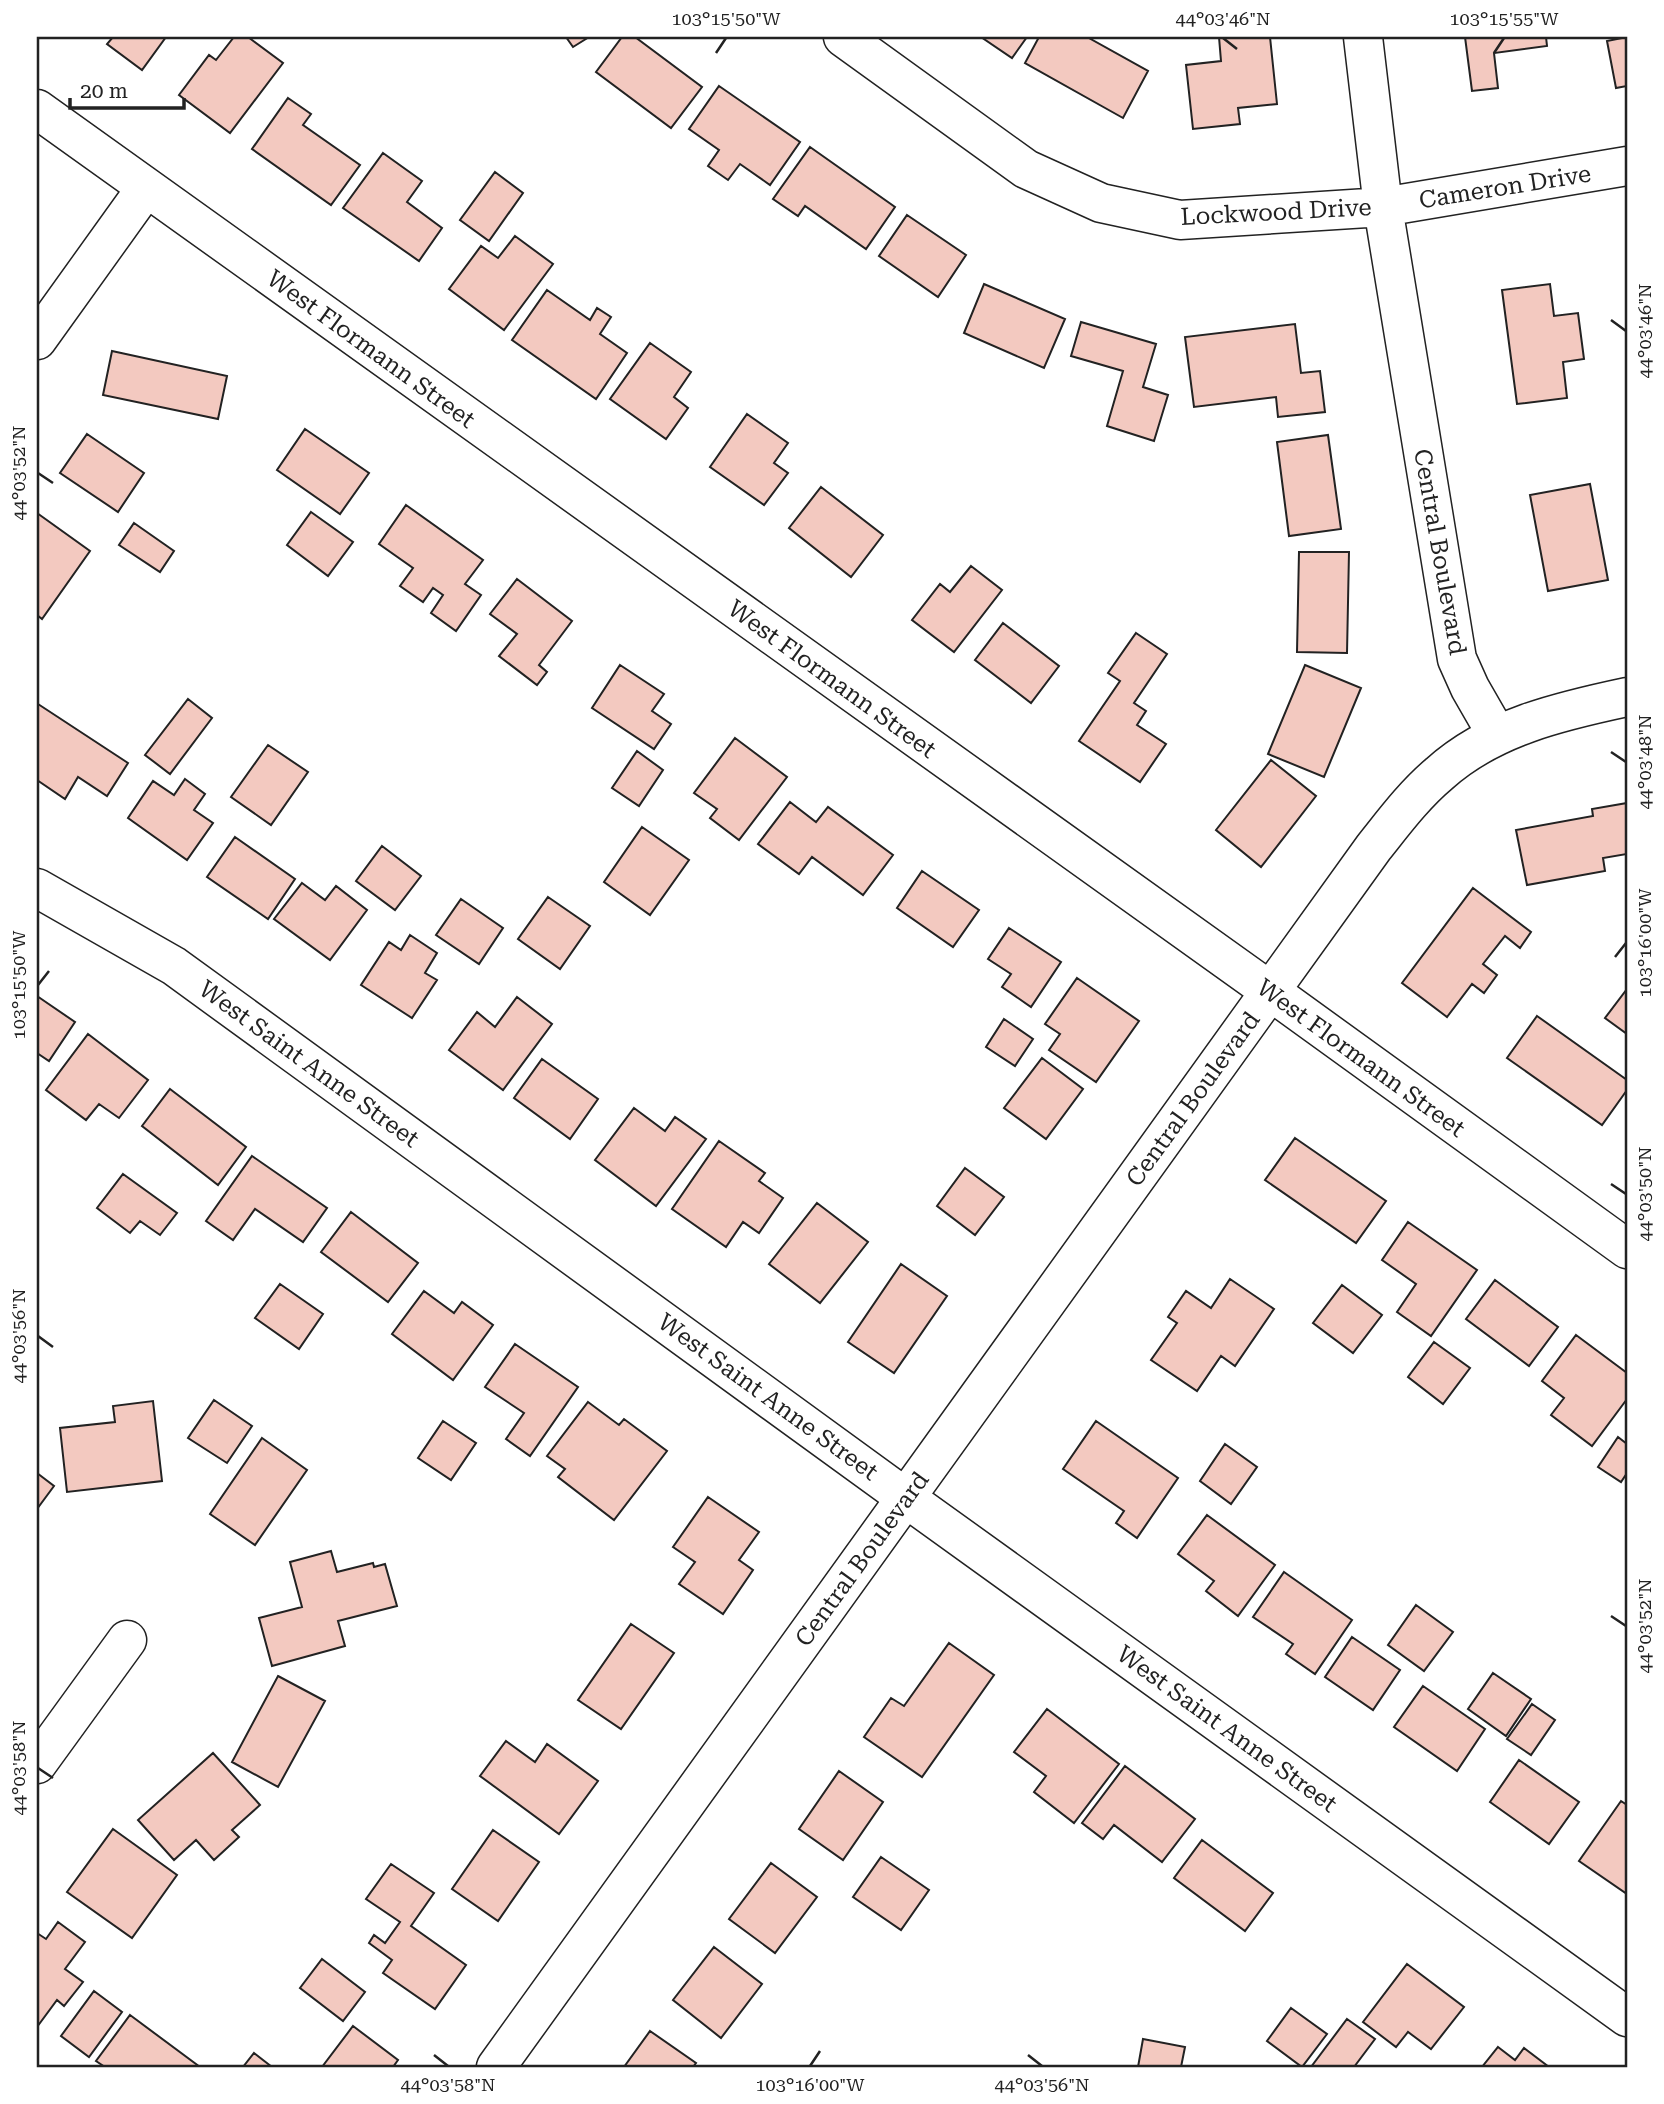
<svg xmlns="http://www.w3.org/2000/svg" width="1664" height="2104" font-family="'Roboto Serif',serif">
	<rect width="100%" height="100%" fill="#fff"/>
	<!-- building -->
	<path fill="#f3c9c0" stroke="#222" stroke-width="2" d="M113,37H166L142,70L107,44Z
		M234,37H248L283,63L230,133L179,95L209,55L216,60Z
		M566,37H589L573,47Z
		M622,37H635L702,87L671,128L596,72Z
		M981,37H1027L1012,58Z
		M1039,37H1087L1148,71L1123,118L1025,63Z
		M1219,37H1270L1277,104L1238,108L1240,124L1193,129L1186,65L1221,61Z
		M1465,37H1546L1547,46L1494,53L1498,88L1472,91Z
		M1627,37V86L1616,88L1607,41Z
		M719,86L800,142L770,185L740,164L728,180L708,166L719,150L689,129Z
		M288,98L311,114L303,125L360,165L331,205L252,149Z
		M810,147L895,207L866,249L805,206L798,216L773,199Z
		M383,153L422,181L407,202L442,228L419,261L343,208Z
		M495,172L523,193L489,241L460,220Z
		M907,215L966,255L938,297L879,256Z
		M515,236L553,264L504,330L449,289L481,246L498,258Z
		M984,284L1065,319L1044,368L964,333Z
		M1550,284L1554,316L1578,313L1584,359L1563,362L1567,398L1517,404L1502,290Z
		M547,290L590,320L597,308L611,317L600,334L627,353L596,399L512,340Z
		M1081,322L1156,344L1143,387L1168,395L1154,441L1107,426L1123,371L1071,356Z
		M1295,324L1301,373L1320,371L1325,412L1278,417L1276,397L1194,407L1185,337Z
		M650,343L691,372L674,397L688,408L666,439L610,399Z
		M112,351L227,376L218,419L103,395Z
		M747,414L788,443L774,463L788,473L764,505L710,467Z
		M305,429L369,473L340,514L277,470Z
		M87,434L144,473L118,512L60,473Z
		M1328,435L1341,529L1289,536L1277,442Z
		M1590,484L1608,580L1548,591L1530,495Z
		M821,487L883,535L851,577L789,528Z
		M406,505L483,560L465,584L481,595L456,631L431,613L443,595L433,588L423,602L400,586L413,568L379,544Z
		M311,512L353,542L328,576L287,545Z
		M37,513L90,551L42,619L37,615Z
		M134,523L174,551L160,572L119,545Z
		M1299,552H1349L1347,653L1297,652Z
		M971,566L1002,590L954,652L912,620L940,584L950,592Z
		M517,579L572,621L539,665L547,672L537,685L499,656L517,634L490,614Z
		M1003,623L1059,666L1031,703L975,660Z
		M1136,633L1167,654L1134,703L1146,711L1137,725L1166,744L1140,782L1079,741L1120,681L1108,673Z
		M620,665L664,694L652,711L671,724L654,749L592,708Z
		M1305,665L1361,688L1324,777L1268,754Z
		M188,699L212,718L170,774L145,755Z
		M38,704L128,763L107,796L78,777L65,799L37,780Z
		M735,738L787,777L739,840L710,818L717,809L694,793Z
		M268,745L308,772L271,825L231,797Z
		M637,751L663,770L639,806L612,788Z
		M1271,760L1316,796L1261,867L1216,830Z
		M185,779L205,794L194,810L213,823L187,860L128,818L153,781L174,795Z
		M790,802L816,822L828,807L893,855L863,895L812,857L799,874L758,844Z
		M1627,803V854L1603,858L1605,871L1527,885L1516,830L1593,816L1592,809Z
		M642,827L689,860L650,915L604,882Z
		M235,837L295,879L268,919L207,877Z
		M382,846L421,876L395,910L356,881Z
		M922,871L979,910L953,947L897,908Z
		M302,883L325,900L336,886L367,910L330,960L274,919Z
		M1473,888L1531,932L1520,948L1505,936L1483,964L1497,975L1484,993L1472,984L1447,1017L1402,983Z
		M548,897L590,926L560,969L518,939Z
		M461,899L503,928L479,964L436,935Z
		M1009,928L1061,962L1031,1007L1002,987L1011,974L988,959Z
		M410,935L437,953L425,973L437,980L412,1018L361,985L389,942L401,950Z
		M1077,978L1139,1021L1096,1082L1049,1050L1060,1034L1045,1024Z
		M1627,989V1034L1605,1018Z
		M37,996L75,1022L49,1061L37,1053Z
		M517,997L552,1024L503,1090L449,1050L477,1012L495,1027Z
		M1537,1016L1627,1080V1090L1602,1125L1507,1058Z
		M1004,1019L1033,1039L1015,1066L986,1047Z
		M88,1034L148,1080L119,1118L99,1104L86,1120L46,1090Z
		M1042,1058L1083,1089L1046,1139L1004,1108Z
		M542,1059L598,1099L570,1139L514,1098Z
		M170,1089L246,1147L218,1185L142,1126Z
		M634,1108L665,1131L675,1117L706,1139L656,1206L595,1160Z
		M1295,1138L1386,1201L1356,1243L1265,1180Z
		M719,1141L765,1173L759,1181L783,1198L759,1233L743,1222L726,1247L672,1209Z
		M252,1156L327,1208L303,1242L255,1209L233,1240L206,1221Z
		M965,1168L1004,1197L975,1235L937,1206Z
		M123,1174L177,1213L160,1235L140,1221L130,1233L97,1208Z
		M817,1203L868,1242L820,1303L769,1264Z
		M351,1212L418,1263L388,1302L321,1252Z
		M1408,1222L1477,1270L1431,1336L1397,1312L1416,1284L1382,1260Z
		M901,1264L947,1296L894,1373L848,1342Z
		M1230,1279L1274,1309L1235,1366L1221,1356L1197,1391L1151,1360L1177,1323L1168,1317L1186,1291L1211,1308Z
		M1495,1280L1558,1327L1529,1366L1466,1319Z
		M280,1284L323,1314L299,1349L255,1318Z
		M1342,1285L1382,1315L1353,1353L1313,1323Z
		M424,1291L454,1313L462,1302L493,1325L453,1380L392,1334Z
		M1576,1335L1627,1373V1399L1592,1446L1551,1415L1564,1398L1542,1381Z
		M1434,1342L1470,1368L1443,1404L1408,1377Z
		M515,1344L578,1387L530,1456L506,1439L524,1413L485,1387Z
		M214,1400L252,1426L227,1463L188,1438Z
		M153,1401L162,1481L67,1492L60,1428L115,1422L113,1406Z
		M588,1402L619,1425L624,1419L667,1451L614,1520L558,1477L565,1469L547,1456Z
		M443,1421L476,1443L451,1480L418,1458Z
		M1096,1421L1178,1478L1137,1538L1116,1523L1124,1511L1063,1469Z
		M1618,1437L1627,1444V1473L1621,1482L1598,1467Z
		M262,1438L307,1470L255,1545L210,1514Z
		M1225,1444L1257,1467L1231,1504L1200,1481Z
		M37,1473L54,1486L37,1509Z
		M708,1497L759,1532L739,1560L753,1570L723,1614L679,1584L695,1562L673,1547Z
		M1207,1515L1275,1565L1238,1616L1206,1591L1214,1581L1178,1554Z
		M331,1551L337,1572L373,1563L374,1567L385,1564L397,1606L338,1621L345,1646L272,1666L259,1618L302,1607L290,1562Z
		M1284,1572L1352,1620L1315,1674L1286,1654L1293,1644L1253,1617Z
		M1416,1605L1453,1632L1424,1671L1388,1645Z
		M631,1624L674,1653L621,1729L578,1700Z
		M1352,1637L1400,1670L1373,1710L1325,1677Z
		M949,1643L994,1675L922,1777L864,1737L891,1698L904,1706Z
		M1493,1673L1531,1699L1506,1736L1468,1709Z
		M278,1676L325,1701L278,1787L232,1762Z
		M1423,1686L1485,1729L1457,1771L1394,1727Z
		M1532,1704L1555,1720L1531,1755L1507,1739Z
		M1047,1709L1119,1764L1074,1823L1034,1792L1046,1776L1014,1752Z
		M506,1741L535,1762L547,1744L598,1781L559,1834L480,1776Z
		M213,1753L260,1805L232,1830L239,1837L214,1860L196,1840L174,1860L138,1820Z
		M1519,1760L1579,1802L1549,1844L1490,1802Z
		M1125,1766L1195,1819L1162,1862L1114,1825L1103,1839L1082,1823Z
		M839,1771L883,1802L843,1860L799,1829Z
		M1621,1801L1627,1805V1894L1579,1861Z
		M113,1829L177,1875L132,1938L67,1892Z
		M493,1830L539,1862L498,1921L452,1889Z
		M1202,1840L1273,1893L1245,1931L1174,1878Z
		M881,1857L929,1890L901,1930L853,1897Z
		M771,1863L817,1897L775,1953L729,1919Z
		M391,1864L434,1893L411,1926L466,1965L435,2009L383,1973L392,1960L369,1943L374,1935L385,1943L400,1922L366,1899Z
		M58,1922L85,1942L65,1969L83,1982L64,2006L57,2000L37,2027V1933L46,1939Z
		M714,1947L762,1984L721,2038L673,2000Z
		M322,1959L365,1992L343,2021L300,1988Z
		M1407,1964L1464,2007L1431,2049L1408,2032L1396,2047L1363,2022Z
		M94,1991L122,2012L89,2057L61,2036Z
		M1291,2008L1327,2034L1302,2067L1267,2041Z
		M130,2015L200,2067H105L96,2061Z
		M1347,2019L1375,2039L1354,2067H1311Z
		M353,2026L398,2060L393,2067H322Z
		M650,2031L696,2063L693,2067H624Z
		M1143,2039L1185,2047L1181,2067H1138Z
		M1498,2047L1515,2060L1524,2048L1549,2067H1482Z
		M254,2053L272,2067H243Z"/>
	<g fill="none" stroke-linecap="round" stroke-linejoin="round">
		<defs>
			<path id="minor" d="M843,37L1026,169L1101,203L1180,220L1383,207L1627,166
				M1363,37L1383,207L1457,659L1470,688L1497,735
				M37,109L1270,991L1627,1249
				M37,340L146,188
				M37,888L174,966L906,1498L1627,2017
				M37,1764L127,1640
				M496,2067L1374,847C1394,822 1414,795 1439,774C1491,727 1561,711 1627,697"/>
		</defs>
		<!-- minor casing -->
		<use href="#minor" stroke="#222" stroke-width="41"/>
		<!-- minor -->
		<use href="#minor" stroke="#fff" stroke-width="38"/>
	</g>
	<!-- ticks -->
	<path fill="none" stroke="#222" stroke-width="2.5" d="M1223,38L1237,49M716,53L726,38M1494,53L1504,38M1611,320L1626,331M38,473L53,483M1611,752L1626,762M1615,957L1626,943M38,985L49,971M1611,1184L1626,1194M38,1336L53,1347M1611,1616L1626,1626M38,1768L53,1778M434,2055L448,2066M1028,2055L1042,2066M810,2066L820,2051"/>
	<g text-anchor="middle" stroke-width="5" stroke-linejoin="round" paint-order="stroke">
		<!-- street labels -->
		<g font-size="24" fill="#222" stroke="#fff">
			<text transform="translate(1505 187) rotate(-9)" y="8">Cameron Drive</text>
			<text transform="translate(1276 212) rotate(-3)" y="8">Lockwood Drive</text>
			<text transform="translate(371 349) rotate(36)" y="8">West Flormann Street</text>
			<text transform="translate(1440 552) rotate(80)" y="8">Central Boulevard</text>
			<text transform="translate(832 679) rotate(36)" y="8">West Flormann Street</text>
			<text transform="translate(1361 1058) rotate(36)" y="8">West Flormann Street</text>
			<text transform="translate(309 1064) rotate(36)" y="8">West Saint Anne Street</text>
			<text transform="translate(1193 1099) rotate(-54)" y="8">Central Boulevard</text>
			<text transform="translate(768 1397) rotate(36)" y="8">West Saint Anne Street</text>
			<text transform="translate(862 1559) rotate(-54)" y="8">Central Boulevard</text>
			<text transform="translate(1227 1729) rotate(36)" y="8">West Saint Anne Street</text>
		</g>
	</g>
	<!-- border -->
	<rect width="1664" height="2104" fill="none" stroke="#ffffff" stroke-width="77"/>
	<!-- scale -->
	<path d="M70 98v10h114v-10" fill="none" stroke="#222222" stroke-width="3.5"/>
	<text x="80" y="98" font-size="21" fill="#222222" stroke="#ffffff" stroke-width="5" paint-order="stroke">20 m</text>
	<rect x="38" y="38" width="1588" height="2028" fill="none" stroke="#222" stroke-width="2.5"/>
	<g font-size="18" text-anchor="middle" fill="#222">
		<text x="726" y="25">103°15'50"W</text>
		<text x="1223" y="25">44°03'46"N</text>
		<text x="1504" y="25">103°15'55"W</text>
		<text transform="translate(1645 331) rotate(-90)" y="6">44°03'46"N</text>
		<text transform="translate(19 473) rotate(-90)" y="6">44°03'52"N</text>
		<text transform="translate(1645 762) rotate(-90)" y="6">44°03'48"N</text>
		<text transform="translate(1645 943) rotate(-90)" y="6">103°16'00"W</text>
		<text transform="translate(19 985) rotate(-90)" y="6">103°15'50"W</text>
		<text transform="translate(1645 1194) rotate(-90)" y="6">44°03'50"N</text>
		<text transform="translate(19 1336) rotate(-90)" y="6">44°03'56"N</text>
		<text transform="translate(1645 1626) rotate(-90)" y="6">44°03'52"N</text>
		<text transform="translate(19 1768) rotate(-90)" y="6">44°03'58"N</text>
		<text x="448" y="2091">44°03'58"N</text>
		<text x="810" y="2091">103°16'00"W</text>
		<text x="1042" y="2091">44°03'56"N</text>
	</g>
</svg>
